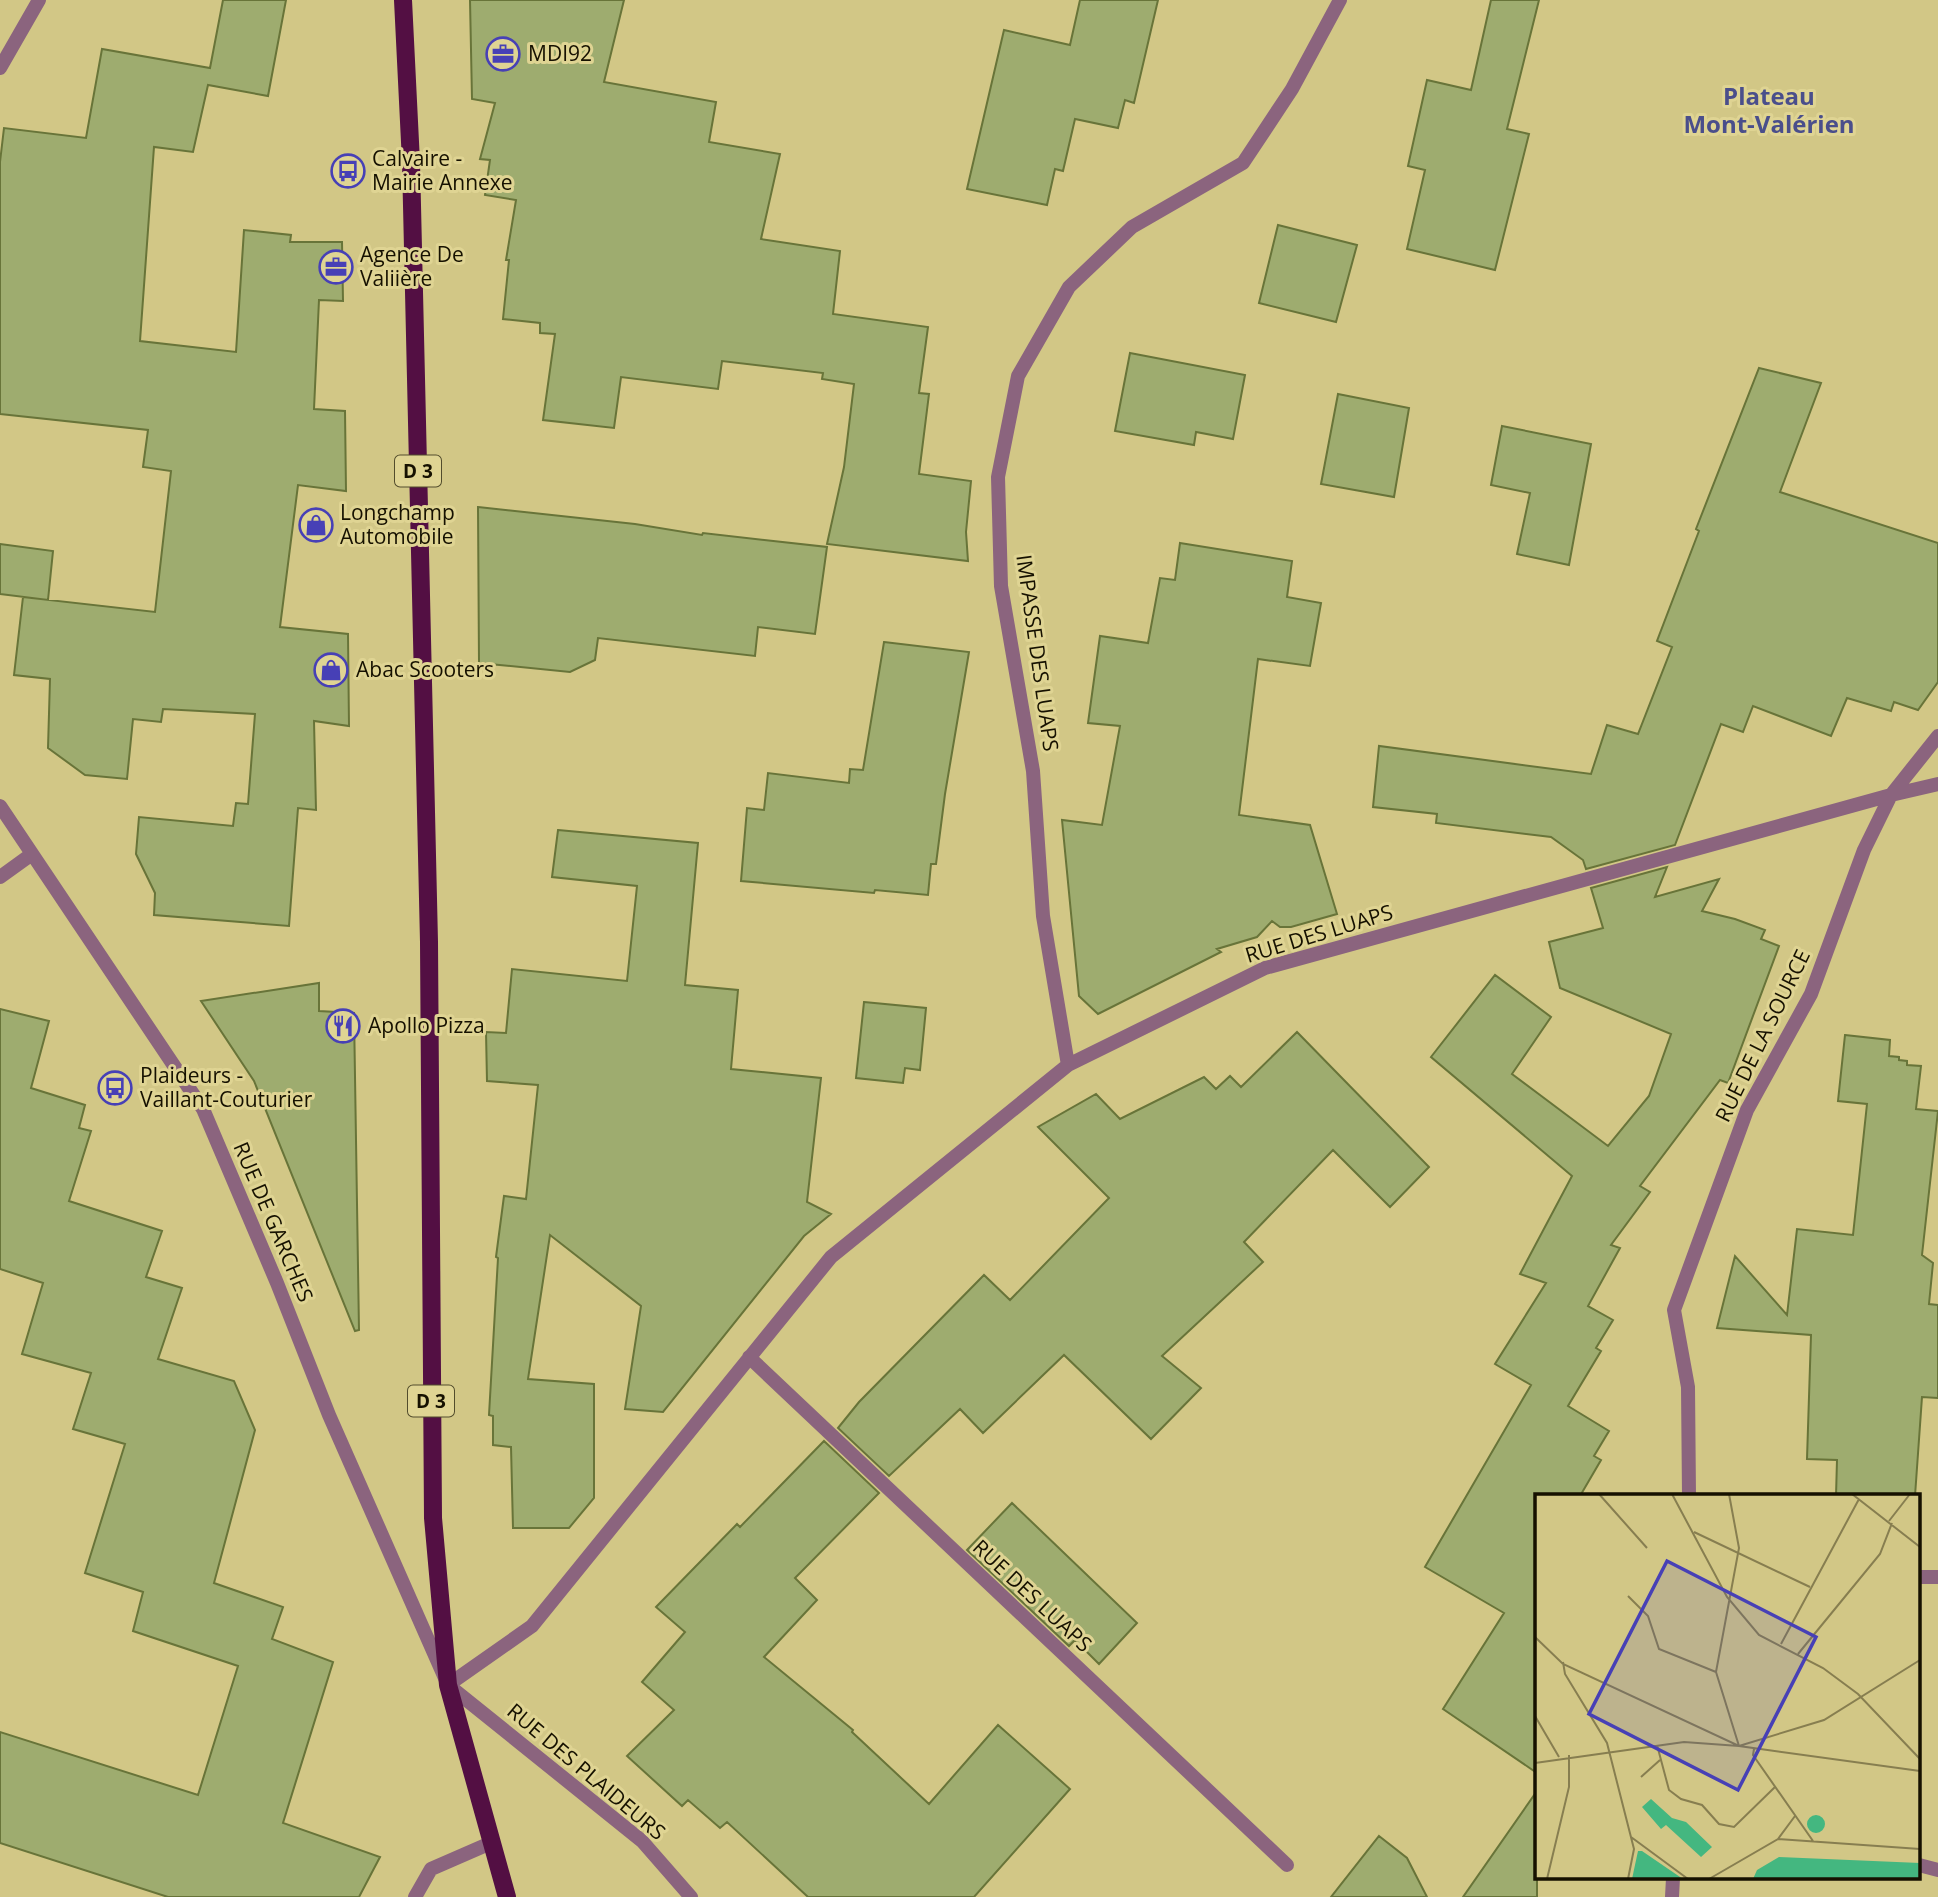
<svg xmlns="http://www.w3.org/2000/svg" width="1938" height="1897" font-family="'Open Sans',sans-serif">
	<rect width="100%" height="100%" fill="#d2c786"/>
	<!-- building -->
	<path fill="#9eac6f" stroke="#687439" stroke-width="2" d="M223,0H286L268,96L208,85L193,152L154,147L140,341L236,352L244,230L291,235L290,242H342L343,301L319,300L314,409L345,411L346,491L298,485L280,627L348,634L349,726L314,721L316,810L298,808L289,926L154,915L155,893L136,854L139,817L233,826L236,803L248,804L255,714L163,709L161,722L133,719L127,779L85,775L48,748L50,679L14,675L23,597L155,612L171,471L143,467L148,430L0,414V162L4,128L86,138L102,49L210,68Z
		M470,0H624L604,82L716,102L709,142L780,154L761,239L840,251L833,314L928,327L919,393L929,394L919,474L971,481L966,532L968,561L827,544L844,467L854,384L822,379L823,373L722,361L718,389L621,377L614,428L543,420L555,334L540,333V323L503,319L509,260H506L516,200L485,195L490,160L480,159L495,103L472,99Z
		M1080,0H1158L1134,103L1125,100L1118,128L1075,119L1063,171L1055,169L1047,205L967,189L1004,30L1070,45Z
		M1491,0H1539L1507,129L1529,134L1495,270L1407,249L1425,170L1408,166L1427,80L1471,90Z
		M1278,225L1357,245L1336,322L1259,303Z
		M1130,353L1245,375L1233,439L1196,432L1194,445L1115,431Z
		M1759,368L1821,383L1780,492L1938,543V682L1918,710L1894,702L1891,711L1847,698L1831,736L1753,706L1743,732L1721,724L1675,845L1586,869L1583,860L1551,837L1436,823L1437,814L1373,807L1379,746L1591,774L1607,725L1638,734L1672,647L1657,641L1699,531L1696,529Z
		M1338,394L1409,408L1394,497L1321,484Z
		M1502,426L1591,444L1569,565L1517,554L1530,493L1491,485Z
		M478,507L635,524L702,535L703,533L827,547L815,634L758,627L755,656L598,638L595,660L570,672L479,663Z
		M1180,543L1292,561L1287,597L1321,603L1310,666L1258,659L1239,815L1310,825L1337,914L1291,927H1280L1272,921L1257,937L1217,949L1221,952L1098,1014L1079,996L1062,820L1102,825L1120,726L1088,723L1100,636L1148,643L1160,578L1175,580Z
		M0,544L53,551L48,600L0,594Z
		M884,642L969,652L945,794L936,864H931L928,895L875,890L874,893L741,881L747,808L764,810L768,773L849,783L850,769L863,770Z
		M558,830L698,843L685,985L738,990L731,1069L821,1078L807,1202L831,1214L804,1236L663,1412L625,1409L641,1306L550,1235L528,1379L594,1384V1498L569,1528H513L511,1447L493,1445V1416L489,1415L498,1258L496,1257L504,1196L526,1199L538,1085L487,1081L486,1032L506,1033L512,969L627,981L637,886L552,877Z
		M1667,867L1655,897L1719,879L1702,911L1735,919L1765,930L1761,939L1779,946L1728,1083L1720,1080L1640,1186L1650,1192L1611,1245L1620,1248L1588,1306L1613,1320L1596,1348L1601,1351L1568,1406L1609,1431L1594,1456L1601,1460L1580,1496H1537V1773L1443,1709L1504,1613L1425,1567L1531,1385L1495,1364L1546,1283L1520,1274L1572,1176L1431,1057L1495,975L1551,1017L1512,1074L1608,1146L1649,1096L1671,1034L1560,988L1549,942L1603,928L1591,888Z
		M319,983V1011L354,1013L359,1330L355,1331L254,1081L201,1001Z
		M864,1002L926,1008L920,1070L905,1068L903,1083L856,1078Z
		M0,1009L49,1021L31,1088L85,1105L79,1128L91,1131L69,1201L162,1231L146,1277L182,1288L158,1359L234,1381L255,1430L214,1583L283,1607L272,1639L333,1662L283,1823L380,1857L359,1897H168L0,1843V1732L198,1795L238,1666L133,1631L143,1592L85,1573L125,1444L73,1429L91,1373L22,1354L43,1283L0,1269Z
		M1297,1032L1429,1167L1390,1207L1333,1150L1244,1242L1263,1262L1162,1356L1201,1388L1151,1439L1064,1355L983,1433L960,1409L889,1476L838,1428L859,1402L984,1275L1010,1300L1109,1198L1038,1127L1096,1094L1120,1119L1204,1077L1216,1089L1230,1076L1241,1087Z
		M1845,1035L1890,1040L1889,1056L1899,1057V1060L1907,1061V1065L1921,1066L1916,1109L1938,1111L1922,1255L1933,1263L1929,1304L1938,1305V1398L1922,1397L1915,1496H1836L1837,1460L1807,1459L1811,1335L1717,1328L1735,1256L1787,1315L1797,1229L1853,1235L1867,1104L1838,1101Z
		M824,1441L879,1493L795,1578L817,1600L764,1657L853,1730L852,1732L929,1804L998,1725L1070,1789L974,1897H808L727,1822L720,1828L688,1800L682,1806L627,1756L674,1710L642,1682L685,1632L656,1607L737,1524L740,1527Z
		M1012,1503L1137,1623L1099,1664L1075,1640L1069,1646L967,1550Z
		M1537,1791V1897H1463Z
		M1379,1836L1407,1858L1427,1897H1331Z"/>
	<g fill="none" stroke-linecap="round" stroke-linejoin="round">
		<!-- street -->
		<path stroke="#8b647e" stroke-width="14" d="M0,68L39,0
			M0,806L203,1109L277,1283L329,1415L448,1685L642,1841L691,1897
			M0,877L32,854
			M1068,1065L1043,916L1033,771L1001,586L998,477L1018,376L1069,287L1132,227L1243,163L1292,89L1340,0
			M749,1357L1287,1865
			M1689,1496L1688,1387L1674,1310L1747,1110L1811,994L1864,850L1891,795L1938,736
			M1919,1577H1938
			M448,1685L532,1626L831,1257L1068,1065L1265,968L1891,795L1938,784
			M1919,1865L1938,1870
			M415,1897L431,1869L493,1842
			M1672,1897L1673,1878"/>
		<!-- primary -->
		<path stroke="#530f43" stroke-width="18" d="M403,0L411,162L429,942L433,1518L448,1685L507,1897"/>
	</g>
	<!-- icons -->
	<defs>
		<symbol id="office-ring" viewBox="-11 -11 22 22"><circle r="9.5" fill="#dfd493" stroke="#4740b6" stroke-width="1.5"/><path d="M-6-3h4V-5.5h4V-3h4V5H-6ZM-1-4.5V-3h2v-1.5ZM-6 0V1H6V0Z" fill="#4740b6"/></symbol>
		<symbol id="bus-ring" viewBox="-11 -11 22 22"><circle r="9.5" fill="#dfd493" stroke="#4740b6" stroke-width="1.5"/><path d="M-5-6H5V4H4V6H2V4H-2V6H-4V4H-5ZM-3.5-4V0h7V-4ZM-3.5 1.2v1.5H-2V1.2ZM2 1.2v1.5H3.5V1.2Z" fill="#4740b6"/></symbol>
		<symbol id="shop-ring" viewBox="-11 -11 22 22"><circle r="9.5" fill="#dfd493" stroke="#4740b6" stroke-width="1.5"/><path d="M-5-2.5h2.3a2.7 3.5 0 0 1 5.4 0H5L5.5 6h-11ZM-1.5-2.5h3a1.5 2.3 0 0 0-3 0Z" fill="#4740b6"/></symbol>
		<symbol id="restaurant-ring" viewBox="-11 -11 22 22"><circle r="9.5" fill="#dfd493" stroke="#4740b6" stroke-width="1.5"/><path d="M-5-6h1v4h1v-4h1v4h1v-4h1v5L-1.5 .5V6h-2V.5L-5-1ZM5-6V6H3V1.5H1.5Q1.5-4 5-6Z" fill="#4740b6"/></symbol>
	</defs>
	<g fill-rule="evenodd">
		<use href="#office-ring" x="484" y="35" width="38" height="38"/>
		<use href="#bus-ring" x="329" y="152" width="38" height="38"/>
		<use href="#office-ring" x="317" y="248" width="38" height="38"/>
		<use href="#shop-ring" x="297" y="506" width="38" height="38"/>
		<use href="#shop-ring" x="312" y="651" width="38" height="38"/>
		<use href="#restaurant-ring" x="324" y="1007" width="38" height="38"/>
		<use href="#bus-ring" x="96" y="1069" width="38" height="38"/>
	</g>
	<g text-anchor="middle" stroke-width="6" stroke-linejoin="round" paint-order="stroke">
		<!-- shield labels -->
		<g fill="#dfd493" stroke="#524c2c" stroke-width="2">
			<rect x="395" y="455.5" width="46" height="31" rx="5"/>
			<rect x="408" y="1385.5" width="46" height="31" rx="5"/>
		</g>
		<g font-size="19" font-weight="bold" fill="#161100">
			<text x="418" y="478">D 3</text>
			<text x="431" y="1408">D 3</text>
		</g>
		<!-- poi labels -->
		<g font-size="21" fill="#161100" stroke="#dfd493" text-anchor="start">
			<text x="528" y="61">MDI92</text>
			<text x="372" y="166">Calvaire -<tspan x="372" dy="24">Mairie Annexe</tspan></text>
			<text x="360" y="262">Agence De<tspan x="360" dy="24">Valiière</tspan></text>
			<text x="340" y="520">Longchamp<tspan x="340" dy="24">Automobile</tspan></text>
			<text x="356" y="677">Abac Scooters</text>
			<text x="368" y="1033">Apollo Pizza</text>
			<text x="140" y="1083">Plaideurs -<tspan x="140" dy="24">Vaillant-Couturier</tspan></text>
		</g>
		<!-- street labels -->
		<g font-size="21" fill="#161100" stroke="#dfd493">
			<text transform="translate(1037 653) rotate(82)" y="7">IMPASSE DES LUAPS</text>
			<text transform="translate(1319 934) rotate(-17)" y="7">RUE DES LUAPS</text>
			<text transform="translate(1763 1036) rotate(-64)" y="7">RUE DE LA SOURCE</text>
			<text transform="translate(273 1222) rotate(67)" y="7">RUE DE GARCHES</text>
			<text transform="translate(1032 1596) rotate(43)" y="7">RUE DES LUAPS</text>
			<text transform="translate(586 1772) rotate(40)" y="7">RUE DES PLAIDEURS</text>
		</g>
		<!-- quarter labels -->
		<g font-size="24" font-weight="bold" fill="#4a4e8b" stroke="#dfd493">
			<text x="1769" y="105">Plateau<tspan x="1769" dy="28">Mont-Valérien</tspan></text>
		</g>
	</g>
	<!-- overview -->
	<g transform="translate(1535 1494)">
		<rect width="385" height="385" fill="#d2c786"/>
		<path d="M116,305L137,324L151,328L177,353L166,363L131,331L126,335L107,313Z" fill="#44b780"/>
		<path d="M103,357H107L148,385H97Z" fill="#44b780"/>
		<path d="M272 330a9 9 0 1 1 18 0a9 9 0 1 1-18 0ZM244,363L385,369V385H218L222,376Z" fill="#44b780"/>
		<path fill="none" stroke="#877e50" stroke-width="2" d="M64,0L112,54M137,0L192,103L224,141L288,174L323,200L385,265M194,0L204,54L181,178L204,252M317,0L385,53M354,27L375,0M159,38L275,93M93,102L113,122L124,155L181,178M0,143L28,170L204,252L385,277M246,150L324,5M263,160L345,60L357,29M28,168L30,180L72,249L99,355L93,385M0,222L24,263M122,251L134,296L146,305L167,311L184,330L199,333L240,293M219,255L218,261L278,347M0,269L149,248L204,252L289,226L385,166M106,283L125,266M96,343L153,385M243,345L385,355M12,385L34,293V261M174,385L243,345L260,322"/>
		<path fill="#4740b6" fill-opacity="0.15" stroke="#4740b6" stroke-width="3.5" d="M132,67L281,143L203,296L54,220Z"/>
		<rect width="385" height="385" fill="none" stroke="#161100" stroke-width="3.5"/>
	</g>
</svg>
